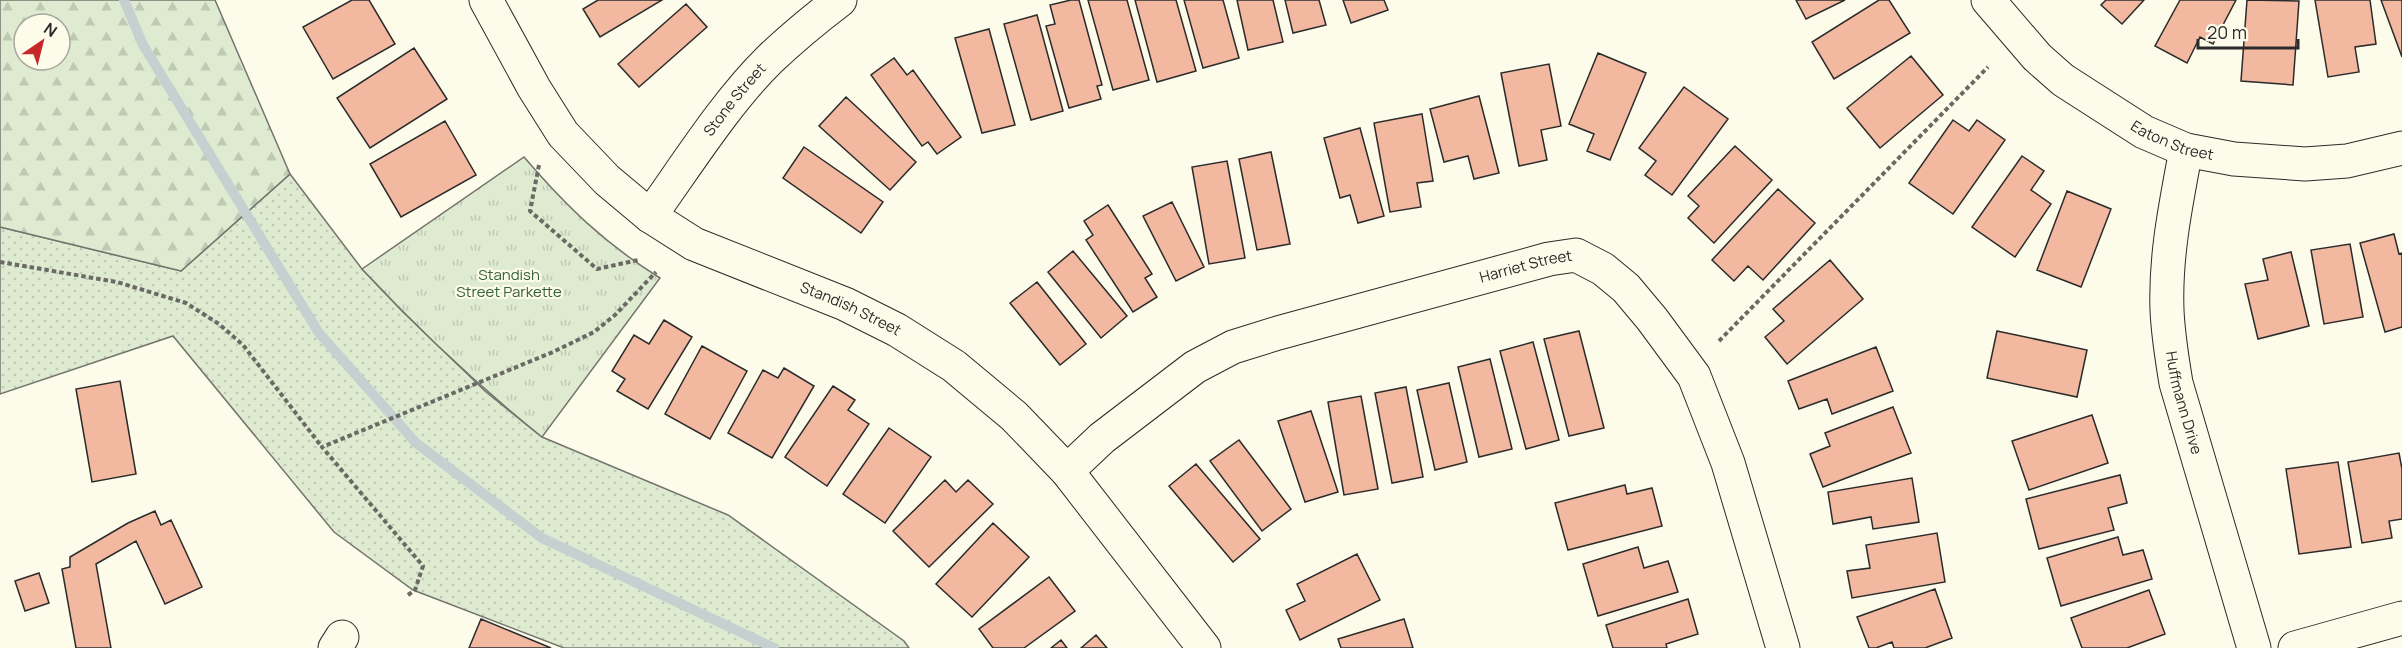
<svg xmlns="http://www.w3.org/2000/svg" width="2402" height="648" font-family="Manrope,sans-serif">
	<defs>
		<pattern id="grass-dots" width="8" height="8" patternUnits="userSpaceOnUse" patternTransform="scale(1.5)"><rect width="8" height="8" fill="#deebd1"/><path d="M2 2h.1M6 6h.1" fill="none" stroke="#bfcab4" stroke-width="1.8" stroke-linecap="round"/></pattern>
		<pattern id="forest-firs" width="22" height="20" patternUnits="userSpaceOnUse" patternTransform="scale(1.5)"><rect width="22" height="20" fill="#deebd1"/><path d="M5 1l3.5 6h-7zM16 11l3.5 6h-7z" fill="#bfcab4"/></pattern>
		<pattern id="park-tufts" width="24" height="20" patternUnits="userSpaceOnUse" patternTransform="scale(1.5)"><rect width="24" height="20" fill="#deebd1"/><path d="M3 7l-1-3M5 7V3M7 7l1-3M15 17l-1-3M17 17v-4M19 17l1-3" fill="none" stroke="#bfcab4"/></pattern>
	</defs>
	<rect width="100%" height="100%" fill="#fdfbea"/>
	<!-- grass -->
	<path fill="url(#grass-dots)" stroke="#74746e" stroke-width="1.5" d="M290,174L362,269L402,311L486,392L542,437L728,515L904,641L909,648H564L413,590L334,532L173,336L0,394V227L181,271Z"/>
	<!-- forest -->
	<path fill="url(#forest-firs)" stroke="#74746e" stroke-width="1.5" fill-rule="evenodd" d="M0,0H215L290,174L181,271L0,227ZM24,24H60V60H24Z"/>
	<!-- park -->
	<path fill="url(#park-tufts)" stroke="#74746e" stroke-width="1.5" d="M524,157C567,207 604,243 660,278L542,437C477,385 419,330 362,269Z"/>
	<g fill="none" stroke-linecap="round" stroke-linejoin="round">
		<!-- stream -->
		<path stroke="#c7d0d0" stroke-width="10" d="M124,0L143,45L319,333L416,443L542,538L774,648"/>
	</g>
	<!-- building -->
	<path fill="#f2b8a0" stroke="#2b2b2b" stroke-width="1.5" d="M352,0H369L395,44L333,79L303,27Z
		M598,0H662L600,37L583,9Z
		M1071,0H1079L1102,85L1097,86L1101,99L1069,108L1046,26L1055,24L1050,5Z
		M1088,0H1127L1149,80L1113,90Z
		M1135,0H1176L1196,71L1157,82Z
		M1184,0H1223L1239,58L1203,68Z
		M1237,0H1273L1283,42L1248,50Z
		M1285,0H1319L1326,25L1293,33Z
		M1343,0H1384L1388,10L1351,23Z
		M1796,0H1845L1806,19Z
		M1879,0H1889L1910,33L1834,79L1812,42Z
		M2106,0H2144L2122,24L2101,5Z
		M2180,0H2236L2213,44L2200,37L2187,63L2155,46Z
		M2247,0L2299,1L2293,85L2241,81Z
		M2315,0H2370L2376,44L2355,47L2359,72L2328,77Z
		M2381,0H2402V57Z
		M686,4L707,27L639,87L618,64Z
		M1037,15L1063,111L1031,120L1004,24Z
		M989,29L1015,125L982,133L955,38Z
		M414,48L447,99L370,148L337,98Z
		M1598,53L1646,73L1610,160L1587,151L1594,134L1569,124Z
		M1911,56L1943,95L1880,148L1847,108Z
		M894,58L907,75L913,70L961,137L937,154L928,142L922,146L871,75Z
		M1549,64L1561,126L1541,130L1547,160L1519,166L1501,73Z
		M1684,87L1728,119L1672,195L1645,175L1656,161L1639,148Z
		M1479,96L1499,173L1474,179L1468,156L1444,162L1430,109Z
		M846,97L916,162L890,190L819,126Z
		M1422,114L1433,181L1417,183L1421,207L1390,212L1374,123Z
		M1953,120L1969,131L1977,120L2005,140L1953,214L1909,183Z
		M445,121L476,175L401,217L370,164Z
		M1360,128L1384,216L1358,223L1350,195L1340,198L1324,138Z
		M1735,146L1772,180L1714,243L1688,218L1699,206L1688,196Z
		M804,147L883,202L861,233L783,178Z
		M1271,152L1290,244L1257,250L1239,159Z
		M2022,156L2044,171L2031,190L2051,204L2015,257L1972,227Z
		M1227,161L1245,258L1209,264L1192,167Z
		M1778,189L1815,223L1763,280L1748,266L1734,281L1712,260Z
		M2067,191L2111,209L2081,287L2037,270Z
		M1172,202L1204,267L1176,281L1143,216Z
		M1108,205L1152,274L1145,278L1157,297L1133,312L1086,240L1093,235L1084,221Z
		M2394,234L2399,254L2402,253V327L2385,332L2360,243Z
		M2350,244L2363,317L2324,324L2311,250Z
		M1073,251L1127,316L1101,338L1048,272Z
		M2291,252L2309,326L2258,339L2245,284L2268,280L2263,259Z
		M1830,260L1863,299L1787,364L1765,337L1784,321L1773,309Z
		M1037,282L1086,344L1060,365L1010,303Z
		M664,320L692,337L648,409L617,391L625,379L612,371L634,335L649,344Z
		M1579,331L1604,428L1569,436L1544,339Z
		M1997,331L2087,350L2077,397L1987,378Z
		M1533,342L1559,440L1526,449L1500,351Z
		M702,346L747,371L710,439L665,414Z
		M1876,347L1893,391L1832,414L1827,399L1799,409L1788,381Z
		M1490,359L1512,449L1479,457L1458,367Z
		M784,368L814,386L772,458L728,433L763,370L778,378Z
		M120,381L136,474L92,482L76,389Z
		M1449,383L1467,462L1435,470L1417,390Z
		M833,386L855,400L848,410L869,424L827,486L785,457Z
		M1406,387L1423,477L1392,483L1375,393Z
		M1361,396L1378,489L1344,495L1328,402Z
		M1893,407L1911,453L1823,487L1810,454L1830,446L1825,433Z
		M1311,411L1338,492L1305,502L1278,421Z
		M2092,415L2108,463L2029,490L2012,441Z
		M889,428L931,457L885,523L843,494Z
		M1239,440L1291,509L1262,531L1210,461Z
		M2399,453L2402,469V519L2389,521L2392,538L2362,543L2348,462Z
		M2338,462L2351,547L2299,554L2286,469Z
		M1196,464L1260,539L1233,562L1169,486Z
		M2120,475L2127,503L2108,508L2114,530L2039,549L2026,499Z
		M1912,478L1919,522L1873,529L1871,517L1833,524L1828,492Z
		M945,480L956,492L968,480L993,504L929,567L893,531Z
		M1625,485L1627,494L1652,488L1662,526L1568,550L1555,503Z
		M155,511L161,525L171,520L202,587L165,604L136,541L96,564L111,648H76L62,569L70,567V557L128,523Z
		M993,523L1029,557L972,617L936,584Z
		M1937,533L1945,582L1852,598L1847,571L1870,568L1866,545Z
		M2118,537L2123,555L2143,550L2152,579L2061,606L2047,558Z
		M1638,547L1644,568L1668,561L1678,592L1598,616L1583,564Z
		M1357,554L1380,600L1300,640L1286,610L1305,601L1297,584Z
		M39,573L49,603L25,611L15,581Z
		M1049,577L1075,611L1024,648H993L979,629Z
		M1935,589L1952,638L1925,648H1894L1892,642L1876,648H1869L1857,617Z
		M2149,590L2165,634L2127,648H2082L2071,618Z
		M1688,599L1698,634L1666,644L1667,648H1613L1606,625Z
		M481,619L551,648H469Z
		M1404,619L1413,648H1341L1338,639Z
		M1096,635L1107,648H1081Z
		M1061,640L1067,648H1051Z"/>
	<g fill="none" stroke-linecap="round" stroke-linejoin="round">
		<defs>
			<g id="minor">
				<path id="s1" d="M486,0L534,88L563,134L607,180L650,216L694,244L845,304L897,330L954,366L1014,416L1067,471L1204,648"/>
				<path id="s2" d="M1988,0L2037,57L2063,80L2144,132L2186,150L2234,159L2305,164L2347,161L2402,148"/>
				<path id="s3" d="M2186,150C2176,203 2165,256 2167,310C2168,334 2172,359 2176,383L2254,648"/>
				<path id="s4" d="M650,216C686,166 726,102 770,59C792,38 815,19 840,0"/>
				<path id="s5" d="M1067,471L1102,438L1195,367L1233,347L1278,333L1549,259L1576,255L1603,269L1626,288L1652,319L1694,376L1728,463L1783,648"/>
				<path d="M335,648L342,637"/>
				<path d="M2295,648L2402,618"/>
			</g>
		</defs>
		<!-- minor casing -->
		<use href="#minor" stroke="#2b2b2b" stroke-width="35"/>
		<!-- path -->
		<path stroke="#6a6964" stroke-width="4" stroke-dasharray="4.5 3" stroke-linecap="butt" d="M539,165L530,211L597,269L638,260
			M0,262L117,282L186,303L219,324L243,345L322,447
			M1719,341L1988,67
			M408,595L415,590L423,566L322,447L553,352L594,332L615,315L656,272"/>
		<!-- minor -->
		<use href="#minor" stroke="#fdfbea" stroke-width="33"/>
	</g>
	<g text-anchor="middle" stroke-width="4.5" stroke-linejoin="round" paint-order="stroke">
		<!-- street labels -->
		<g font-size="15" fill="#2b2b2b" stroke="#fdfbea">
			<text dy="5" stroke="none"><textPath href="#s4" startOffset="144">Stone Street</textPath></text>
			<text dy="5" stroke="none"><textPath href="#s2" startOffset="236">Eaton Street</textPath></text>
			<text dy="5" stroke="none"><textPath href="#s5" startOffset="512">Harriet Street</textPath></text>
			<text dy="5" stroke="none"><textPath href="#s1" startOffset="496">Standish Street</textPath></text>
			<text dy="5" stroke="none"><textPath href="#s3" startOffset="256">Huffmann Drive</textPath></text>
		</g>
		<!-- park labels -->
		<g font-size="15" fill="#34623c" stroke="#fdfbea">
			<text x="509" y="280">Standish<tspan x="509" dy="17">Street Parkette</tspan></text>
		</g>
	</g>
	<!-- north arrow -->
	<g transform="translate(42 42) rotate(35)"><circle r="28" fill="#fdfbea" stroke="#a9a89e" stroke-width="1.5"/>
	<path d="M0-4.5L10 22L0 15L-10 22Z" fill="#c62828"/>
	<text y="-9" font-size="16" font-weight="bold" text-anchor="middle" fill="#2b2b2b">N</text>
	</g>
	<!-- scale -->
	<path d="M2198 39v9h100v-9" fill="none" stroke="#2b2b2b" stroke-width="3"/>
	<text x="2207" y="39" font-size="18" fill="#2b2b2b" stroke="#fdfbea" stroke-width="4.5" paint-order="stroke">20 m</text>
</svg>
